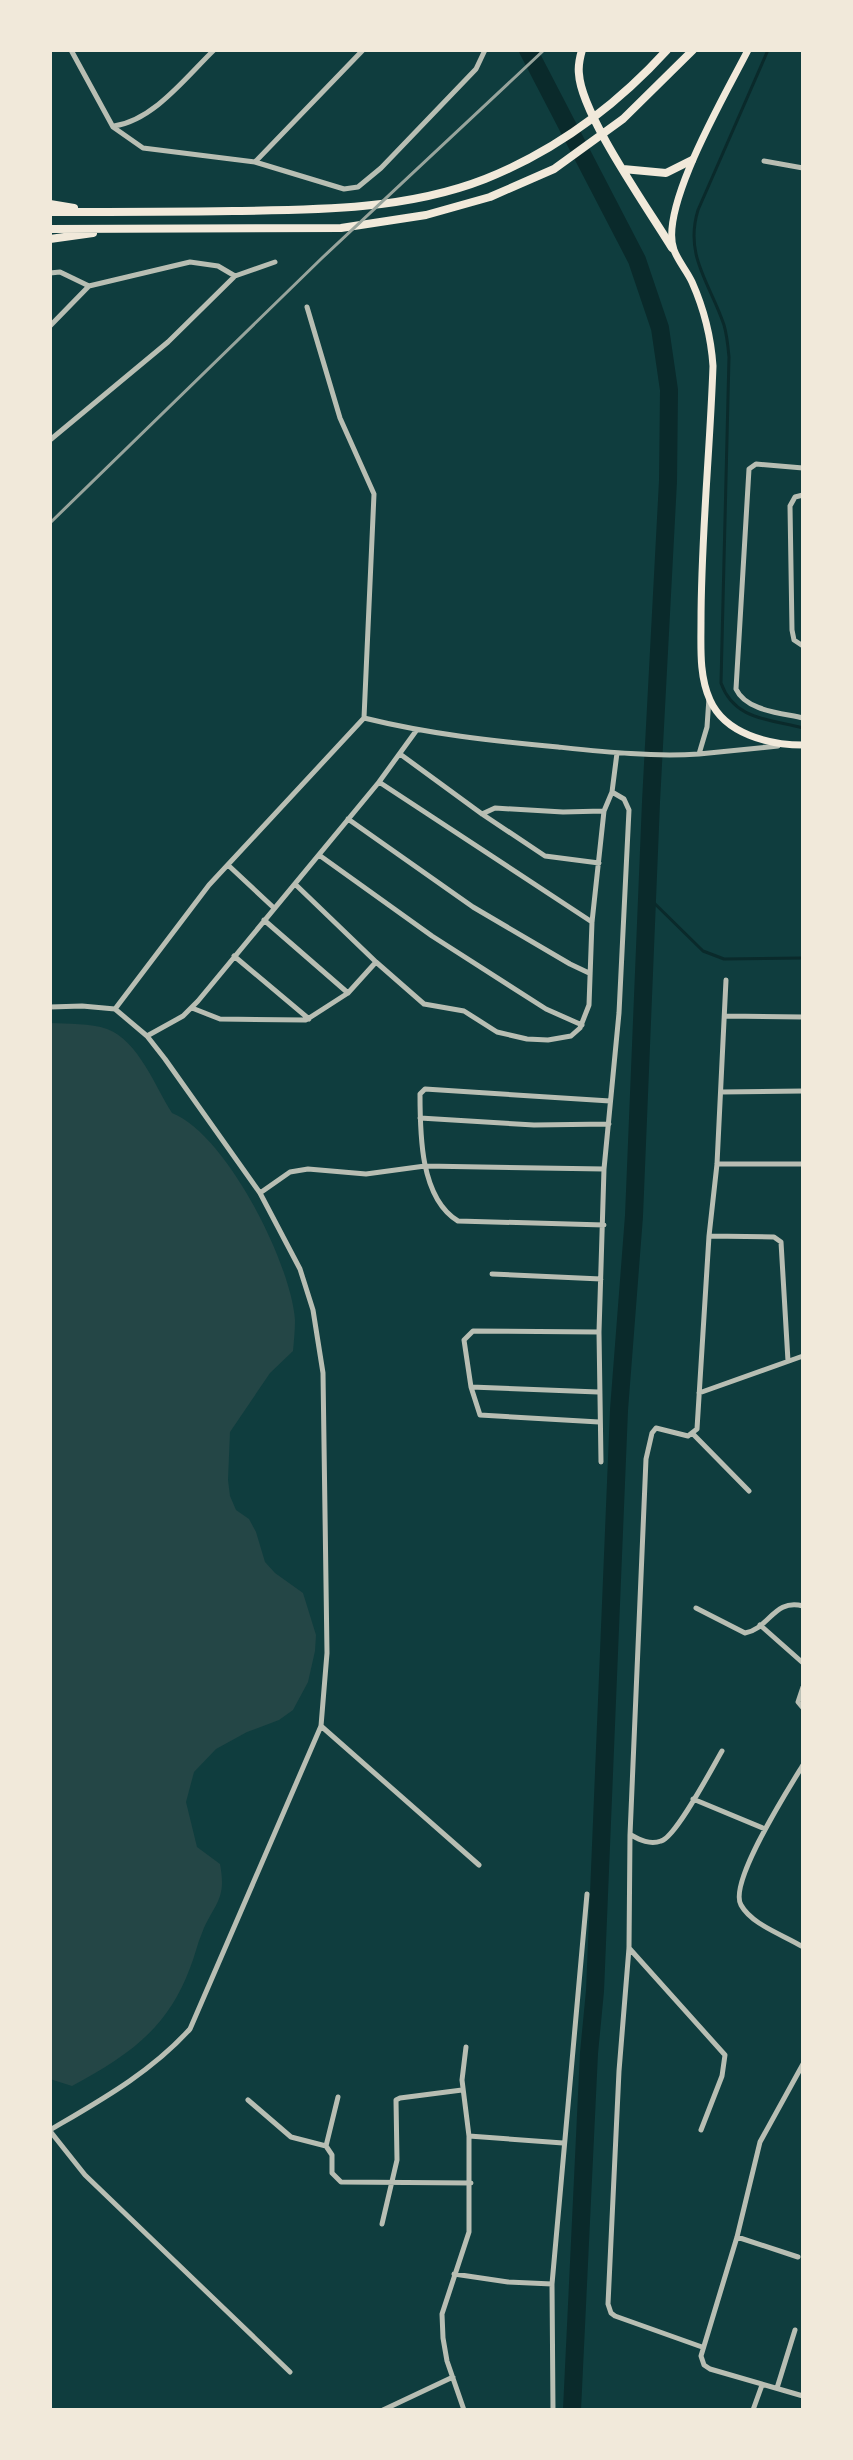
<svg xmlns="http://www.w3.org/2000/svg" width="853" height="2460" font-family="'IBM Plex Serif',serif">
	<rect width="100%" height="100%" fill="#0f3d3e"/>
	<!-- green -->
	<path fill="#244646" d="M50,1023C67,1024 91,1023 107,1029C138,1040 156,1088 172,1113C226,1134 291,1263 295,1320C295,1330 294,1340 293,1351L270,1373L230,1432L228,1480L230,1496L236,1510L249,1519L256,1532L265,1562L275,1573L303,1593L316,1635L315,1651L308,1682L293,1710L279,1720L247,1732L216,1749L194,1772L186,1802L197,1847L220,1864C227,1901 214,1903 202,1933C197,1944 195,1956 190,1968C167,2030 127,2056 72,2086L50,2079Z"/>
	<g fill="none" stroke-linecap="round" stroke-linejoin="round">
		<!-- stream -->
		<path stroke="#0a2a2b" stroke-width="3" d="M768,50L698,210C684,256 710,283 724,325C727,335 728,346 729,357L721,683C734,720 769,719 803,728
			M647,896L703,951L724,959L803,958"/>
		<!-- river -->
		<path stroke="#0a2a2b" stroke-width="18" d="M528,50L637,260L660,328L669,390L668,481L651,802L634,1216L619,1410L595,1991L589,2053L572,2410"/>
		<!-- minor -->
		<path stroke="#b8beb3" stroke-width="5" d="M71,50L113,127L143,148L255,162L344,189L358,187L381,168L476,69L485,50
			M114,126C154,120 186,77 214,50
			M764,161L803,168
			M255,162L363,50
			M50,273L60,272L89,286L190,262L218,266L235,276
			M50,326L89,286
			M50,440L168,342L235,276L275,262
			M803,468L756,464L749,469L736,689C746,711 782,713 803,718
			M803,495L795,497L790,506L792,630L794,640L803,646
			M364,718C429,734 492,741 558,747C606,752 652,757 699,754L707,727L709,698
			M400,754L482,814L545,856L599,863
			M699,754L778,746
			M379,782L592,922
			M482,814L495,808L563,812L603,811
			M348,819L473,907L570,964L589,973
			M319,855L432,936L546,1009L582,1025
			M228,865L274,908
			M295,884L376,962L424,1004L464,1011L497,1032L527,1039L548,1040L571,1036L580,1028L589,1005L592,922L604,811L612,792L617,753
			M264,920L348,993
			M234,956L309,1019
			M50,1007L82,1006L115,1009L147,1036L165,1059L260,1193L300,1269L313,1310L323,1373L327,1653L321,1726L190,2029C150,2073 101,2100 50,2130
			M192,1008L220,1019L306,1020L348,993L376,962
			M115,1009L209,885L364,718L374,494L340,418L307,307
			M726,1016L803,1017
			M147,1036L183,1016L198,1001L379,782L416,731
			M721,1092L803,1091
			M420,1118L534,1125L609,1124
			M717,1164H803
			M260,1193L290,1172L308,1169L366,1174L425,1166L604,1169
			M604,1225L458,1221C420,1198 420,1133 420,1094L425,1089L610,1101
			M709,1236L774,1237L781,1242L788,1361
			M492,1274L601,1279
			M599,1332L473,1331L464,1340L471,1387L480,1415L599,1422
			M471,1387L598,1392
			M699,1393L803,1356
			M693,1434L749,1491
			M601,1462L599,1332L604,1169L619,1013L629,810L624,799L612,792
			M696,1608L745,1633C769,1629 774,1598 803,1606
			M760,1625L803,1663
			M803,1687L798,1702L803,1708
			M321,1726L479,1865
			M803,1765C789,1788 728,1883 741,1905C752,1925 784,1935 803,1947
			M693,1799L765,1829
			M631,1835C640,1840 650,1845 661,1841C676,1837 712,1768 722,1751
			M629,1948L725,2055L722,2076L701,2130
			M803,2064L760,2142L737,2237L701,2356L704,2365L710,2369L803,2396
			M248,2100L291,2137L326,2146L332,2155V2173L341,2182L471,2183
			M50,2131L85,2175L290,2372
			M469,2136L563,2143
			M326,2146L338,2097
			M382,2224L397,2160L396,2100L400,2098L462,2090
			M737,2237L798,2257
			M454,2274L508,2282L552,2284
			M702,2347L615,2316L611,2313L608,2304L619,2071L629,1948L630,1835L646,1459L652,1433L656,1428L688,1436L697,1429L709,1236L717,1164L726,980
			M777,2388L795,2330
			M383,2410L453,2377
			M464,2410L447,2361L443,2338L442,2314L469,2232V2136L462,2080L466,2047
			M553,2410L552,2284L587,1894
			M753,2410L762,2385"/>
		<!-- secondary -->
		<path stroke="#f1e9da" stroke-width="7" d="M748,50C728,90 658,208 674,250C678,261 687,271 692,282C704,309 711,337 713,366C710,451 701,536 701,622C701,647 699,676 710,700C725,734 769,745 803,745"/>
		<!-- primary -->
		<path stroke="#f1e9da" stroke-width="8" d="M582,50C580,57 578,67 579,74C581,114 649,210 672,248
			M623,169L666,173L692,160
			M50,204L74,208
			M50,212C111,212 172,212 233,211C316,210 406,210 485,179C555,151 616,106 667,50
			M50,229L341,228L426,215L490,197L554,169L623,119L693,50
			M50,239L93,233"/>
		<!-- rail -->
		<path stroke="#97a49c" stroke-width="3" d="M50,523L322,258L544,50"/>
	</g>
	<!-- border -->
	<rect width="853" height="2460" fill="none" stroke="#f1e9da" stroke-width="104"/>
</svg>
